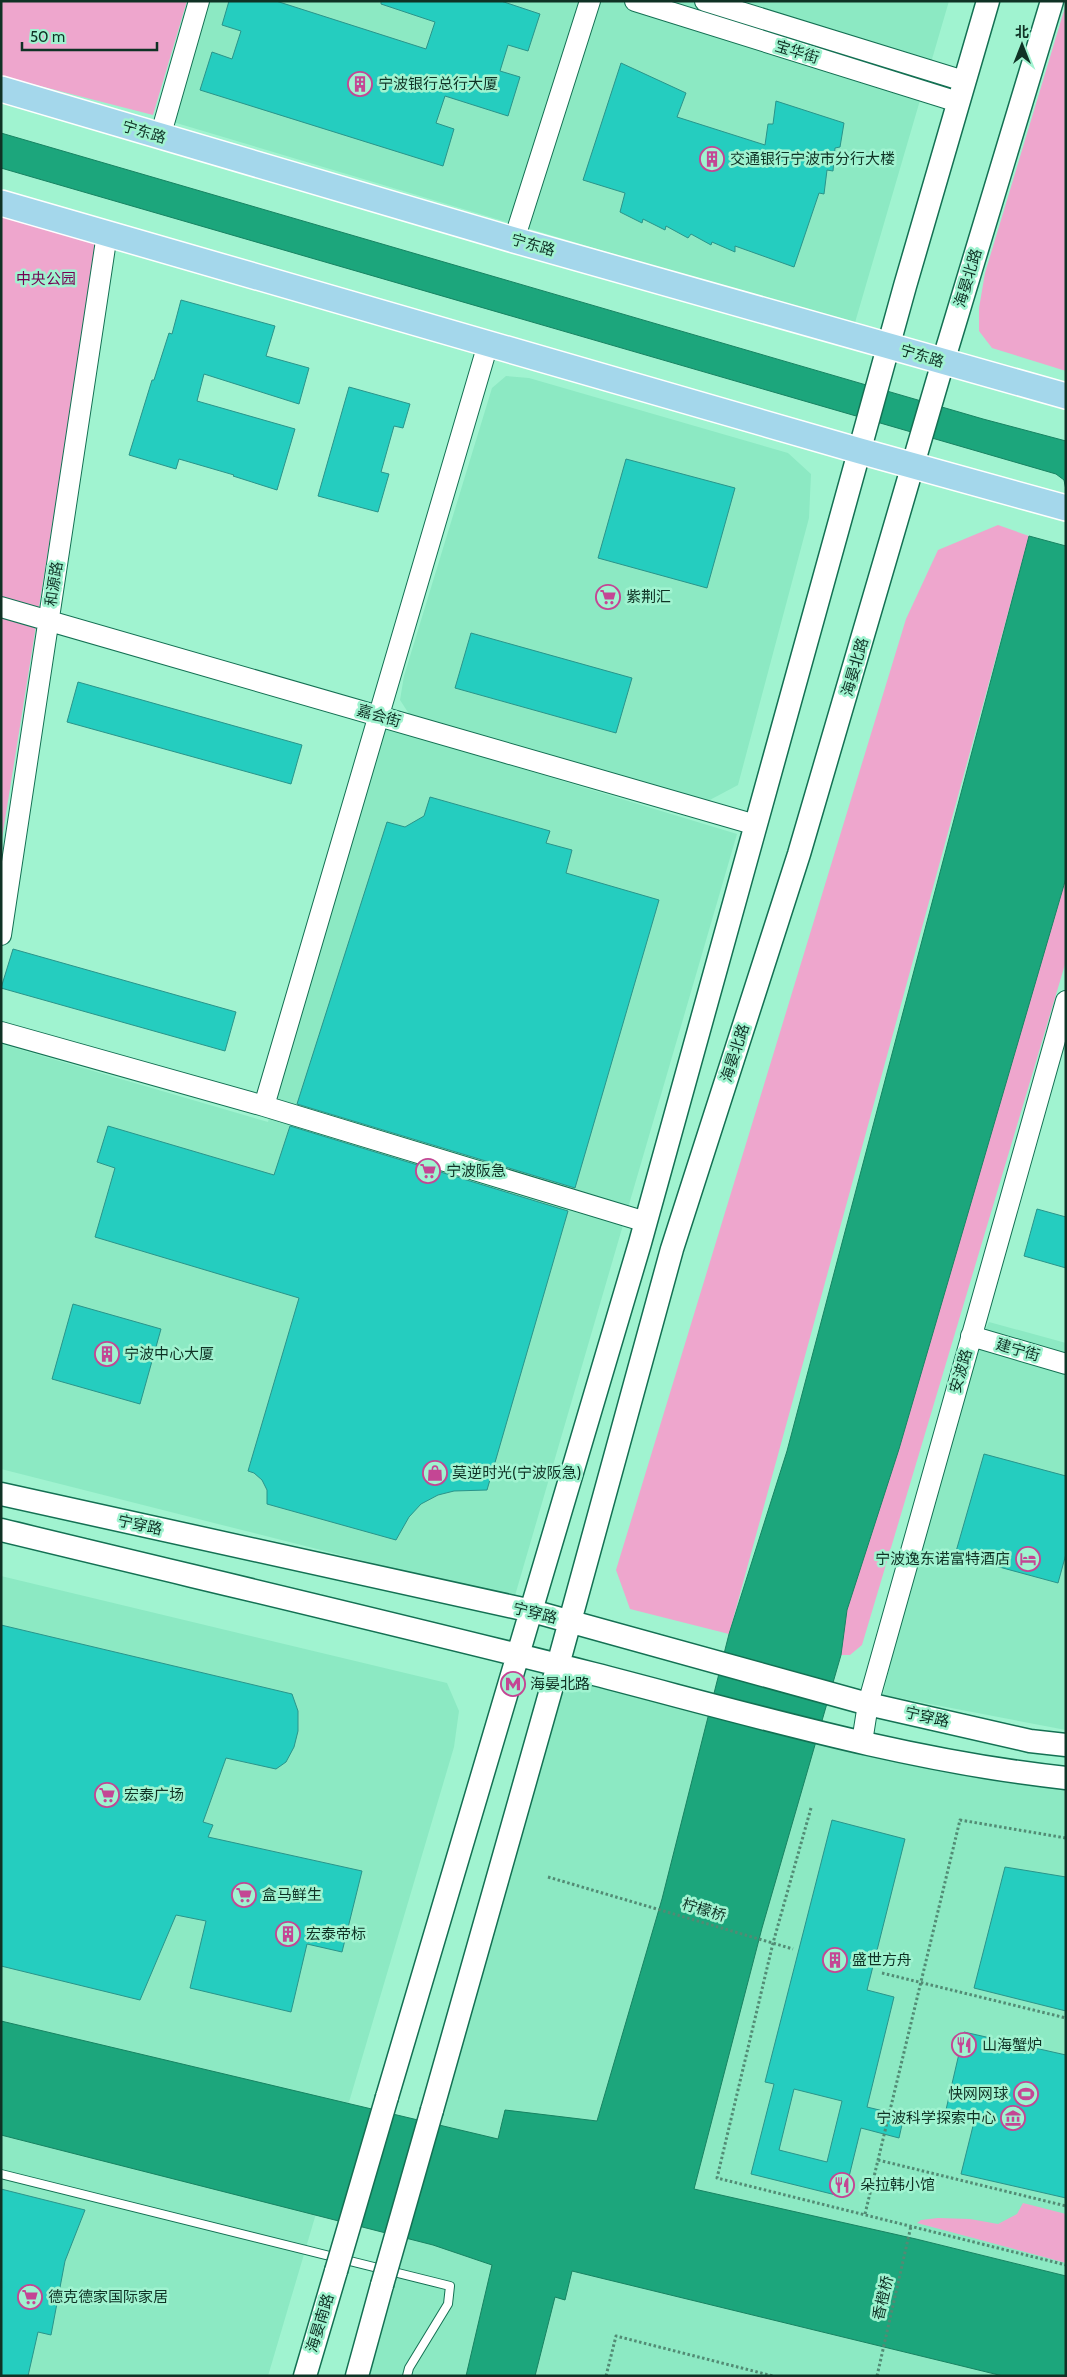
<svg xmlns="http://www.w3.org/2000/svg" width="1067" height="2377" font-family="Cabin,'Noto Sans SC',sans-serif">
	<rect width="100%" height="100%" fill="#a0f3d0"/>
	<!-- built -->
	<path fill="#8ce9c3" d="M209,1H949L854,326L173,122Z
		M506,376L529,378L788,453L811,474L809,518L738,785L706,802L413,720L400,700L404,676L492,388Z
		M385,727L737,834L514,1599L1,1469V1044L268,1122Z
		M989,1322L1066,1343V1730L883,1695L902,1613L980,1342Z
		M1,1576L447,1683L459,1711L454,1747L268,2376H1Z
		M558,1665L1066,1778V2376H357Z"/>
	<!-- green -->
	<path fill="#eea6cd" d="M1,1H187L153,115L1,76Z
		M1066,4V371L992,348L979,331V308L985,273Z
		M1,215L97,244L1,845Z
		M998,525L1029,536L729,1634L630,1609L616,1570L906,619L938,550Z
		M1066,878V961L862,1645L850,1655H841L847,1610L899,1449Z
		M1023,2203L1066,2214V2263L917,2223L921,2220L938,2218L970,2219L998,2224L1017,2214Z"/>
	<!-- water -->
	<path fill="#1ca67c" stroke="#188362" d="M1,133L983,419L1066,441V490L1064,480L1056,474L1,168Z
		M1029,536L1066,546V878L899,1449L847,1610L841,1655L762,1928L694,2189L916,2239L1066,2276V2376H1003L572,2271L565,2300L555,2297L535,2376H466L492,2265L433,2245L1,2135V2021L498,2139L505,2110L597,2121L662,1899L729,1634L787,1451Z"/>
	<!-- building -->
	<path fill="#25cdbf" stroke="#2a948a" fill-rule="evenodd" d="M229,1H276L426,49L435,22L381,4V1H501L540,14L528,51L508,45L500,71L520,77L508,116L445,96L436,123L454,129L443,166L200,90L212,52L232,59L241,31L222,25Z
		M621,63L686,93L677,117L765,145L768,124H773L776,101L844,123L840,147L835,148L833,171L827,170L824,194L819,193L794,267L735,246V252L712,242L711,245L691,234L688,238L666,226L665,230L643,219L642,223L620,212L625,193L583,180Z
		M181,300L275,326L266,356L309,368L299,404L204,374L197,401L295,429L277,490L233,476L234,475L179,459L176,469L129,455L152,380H154L169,333L172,334Z
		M349,387L410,404L403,428L394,426L381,472L389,474L378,512L318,496Z
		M626,459L735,488L707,588L598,558Z
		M471,633L632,678L616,733L455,688Z
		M78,682L302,745L291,784L67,722Z
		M430,797L550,831L546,843L572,850L566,873L659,900L575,1188L297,1104L387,822L405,827L424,816Z
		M13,949L236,1012L225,1051L1,988Z
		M108,1126L274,1175L290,1126L568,1211L487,1490L454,1491L438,1495L421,1504L409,1517L396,1540L267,1504V1490L262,1480L254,1473L248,1471L299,1298L95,1237L115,1168L97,1162Z
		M1037,1209L1066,1217V1268L1024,1256Z
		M73,1304L161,1329L140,1404L52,1379Z
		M984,1454L1066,1476V1554L1058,1583L955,1555Z
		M1,1625L292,1694L298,1711V1731L294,1747L286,1762L276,1769L226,1758L203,1822L213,1825L208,1837L362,1871L342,1952L307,1944L291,2012L190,1988L206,1921L176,1915L140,2000L1,1966Z
		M832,1820L905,1839L867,1990L894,1997L867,2107L904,2116L899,2138L861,2128L844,2197L751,2174L774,2084L765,2082ZM794,2089L842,2101L827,2162L779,2150Z
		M1005,1867L1066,1877V2011L974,1988Z
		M964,2032L1066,2055V2198L961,2174L974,2122L945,2114Z
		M1,2189L85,2210L65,2261L51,2335L38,2332L28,2376H1Z"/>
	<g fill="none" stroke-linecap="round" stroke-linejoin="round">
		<defs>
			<path id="service" d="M1,2174L450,2286L448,2304L409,2368L407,2376"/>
			<path id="tertiary" d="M635,1L958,102
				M705,1L964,81
				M160,137L199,1
				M514,240L590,1
				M1,607L756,825
				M1,935L107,234
				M1,1032L264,1106L646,1222
				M264,1106L488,344
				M971,1336L1066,1364
				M862,1742L868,1704L1066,1001"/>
			<path id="secondary" d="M1,1494L532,1611L868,1704L1030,1741L1066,1745
				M1,1530C199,1578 397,1624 594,1674C749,1714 906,1761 1066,1778
				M387,2097L640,1243L905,286L988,1
				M432,2110L558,1665L672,1249L799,854L943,362L1052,1
				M305,2376L336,2271
				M357,2376L382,2285"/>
			<path id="primary" d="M1,89L514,240L1066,396
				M1,203L860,451L1066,508"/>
		</defs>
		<!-- service casing -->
		<use href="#service" stroke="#147053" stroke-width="10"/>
		<!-- tertiary casing -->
		<use href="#tertiary" stroke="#147053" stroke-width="22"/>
		<!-- secondary casing -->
		<use href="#secondary" stroke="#147053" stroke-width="25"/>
		<!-- primary casing -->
		<use href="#primary" stroke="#fff" stroke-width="28"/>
		<!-- path -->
		<path stroke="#528b74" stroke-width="3" stroke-dasharray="2.5 2.5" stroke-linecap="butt" d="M811,1808L773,1943L717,2178L1066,2265
			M548,1877L793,1949
			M882,1973L1066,2018
			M878,2160L1066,2206
			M865,2214L960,1820L1066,1838
			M606,2376L616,2336L773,2376
			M877,2376L911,2226"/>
		<!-- service -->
		<use href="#service" stroke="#fff" stroke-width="8"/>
		<!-- tertiary -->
		<use href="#tertiary" stroke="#fff" stroke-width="20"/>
		<!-- secondary -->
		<use href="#secondary" stroke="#fff" stroke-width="22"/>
		<!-- primary -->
		<use href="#primary" stroke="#a4d7eb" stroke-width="25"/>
		<defs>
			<path id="secondary-bridge" d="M336,2271L387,2097
				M382,2285L432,2110"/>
		</defs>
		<!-- secondary-bridge casing -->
		<use href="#secondary-bridge" stroke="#147053" stroke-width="25" stroke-linecap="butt"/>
		<!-- secondary-bridge -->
		<use href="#secondary-bridge" stroke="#fff" stroke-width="22"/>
	</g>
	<!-- icons -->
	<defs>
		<symbol id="building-ring" viewBox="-11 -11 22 22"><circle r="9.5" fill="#a0f3d0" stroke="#c44694" stroke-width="1.5"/><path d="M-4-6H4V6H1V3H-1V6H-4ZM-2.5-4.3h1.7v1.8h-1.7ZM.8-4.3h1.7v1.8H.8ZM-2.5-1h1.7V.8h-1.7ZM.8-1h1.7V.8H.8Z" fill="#c44694"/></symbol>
		<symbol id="supermarket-ring" viewBox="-11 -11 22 22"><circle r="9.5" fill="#a0f3d0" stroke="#c44694" stroke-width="1.5"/><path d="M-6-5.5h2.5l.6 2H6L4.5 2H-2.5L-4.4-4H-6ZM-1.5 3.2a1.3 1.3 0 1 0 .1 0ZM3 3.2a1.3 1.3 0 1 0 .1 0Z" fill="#c44694"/></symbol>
		<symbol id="shop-ring" viewBox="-11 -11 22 22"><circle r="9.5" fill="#a0f3d0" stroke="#c44694" stroke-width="1.5"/><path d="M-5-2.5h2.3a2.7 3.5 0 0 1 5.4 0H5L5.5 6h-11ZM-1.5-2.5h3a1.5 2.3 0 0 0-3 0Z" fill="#c44694"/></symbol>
		<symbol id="hotel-ring" viewBox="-11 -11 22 22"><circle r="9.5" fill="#a0f3d0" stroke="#c44694" stroke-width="1.5"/><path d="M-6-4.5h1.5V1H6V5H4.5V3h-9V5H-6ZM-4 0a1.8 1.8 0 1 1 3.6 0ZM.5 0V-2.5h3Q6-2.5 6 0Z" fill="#c44694"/></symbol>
		<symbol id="metro-ring" viewBox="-11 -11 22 22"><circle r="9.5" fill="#a0f3d0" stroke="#c44694" stroke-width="1.5"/><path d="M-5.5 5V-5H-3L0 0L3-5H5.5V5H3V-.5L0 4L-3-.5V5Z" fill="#c44694"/></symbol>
		<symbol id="restaurant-ring" viewBox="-11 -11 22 22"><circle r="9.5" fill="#a0f3d0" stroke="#c44694" stroke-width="1.5"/><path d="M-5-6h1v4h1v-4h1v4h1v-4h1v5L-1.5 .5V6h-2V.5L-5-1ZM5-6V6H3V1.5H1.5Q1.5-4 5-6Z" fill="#c44694"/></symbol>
		<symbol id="stadium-ring" viewBox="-11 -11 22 22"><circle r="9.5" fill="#a0f3d0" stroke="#c44694" stroke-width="1.5"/><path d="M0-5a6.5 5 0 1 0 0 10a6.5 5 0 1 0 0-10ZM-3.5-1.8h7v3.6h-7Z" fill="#c44694"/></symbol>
		<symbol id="museum-ring" viewBox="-11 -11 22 22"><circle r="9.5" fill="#a0f3d0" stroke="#c44694" stroke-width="1.5"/><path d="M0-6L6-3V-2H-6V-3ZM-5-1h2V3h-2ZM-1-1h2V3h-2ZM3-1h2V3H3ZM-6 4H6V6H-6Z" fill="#c44694"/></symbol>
	</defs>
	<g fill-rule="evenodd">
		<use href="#building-ring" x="346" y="70" width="28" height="28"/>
		<use href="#building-ring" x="698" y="145" width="28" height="28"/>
		<use href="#supermarket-ring" x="594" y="583" width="28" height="28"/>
		<use href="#supermarket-ring" x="414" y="1157" width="28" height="28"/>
		<use href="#building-ring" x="93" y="1340" width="28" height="28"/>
		<use href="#shop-ring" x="421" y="1459" width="28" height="28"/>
		<use href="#hotel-ring" x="1014" y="1545" width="28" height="28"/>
		<use href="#metro-ring" x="499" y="1670" width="28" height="28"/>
		<use href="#supermarket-ring" x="93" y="1781" width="28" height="28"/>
		<use href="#supermarket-ring" x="230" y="1881" width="28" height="28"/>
		<use href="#building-ring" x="274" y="1920" width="28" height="28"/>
		<use href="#building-ring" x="821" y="1946" width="28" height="28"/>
		<use href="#restaurant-ring" x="950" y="2031" width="28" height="28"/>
		<use href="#stadium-ring" x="1012" y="2080" width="28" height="28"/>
		<use href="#museum-ring" x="999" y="2104" width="28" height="28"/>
		<use href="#restaurant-ring" x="828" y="2171" width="28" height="28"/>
		<use href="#supermarket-ring" x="16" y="2283" width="28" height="28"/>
	</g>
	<g text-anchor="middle" stroke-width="5" stroke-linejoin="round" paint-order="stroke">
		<!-- street labels -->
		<g font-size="15" fill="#0f3225" stroke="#a0f3d0">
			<text transform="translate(797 52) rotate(17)" y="5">宝华街</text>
			<text transform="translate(144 132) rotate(17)" y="5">宁东路</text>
			<text transform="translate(533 245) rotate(16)" y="5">宁东路</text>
			<text transform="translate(968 278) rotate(-73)" y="5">海晏北路</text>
			<text transform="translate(922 356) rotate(17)" y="5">宁东路</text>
			<text transform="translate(54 584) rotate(-81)" y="5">和源路</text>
			<text transform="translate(855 667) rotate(-74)" y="5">海晏北路</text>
			<text transform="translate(379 716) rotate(16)" y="5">嘉会街</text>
			<text transform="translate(735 1053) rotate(-72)" y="5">海晏北路</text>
			<text transform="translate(1018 1350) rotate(16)" y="5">建宁街</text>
			<text transform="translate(961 1371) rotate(-74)" y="5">安波路</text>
			<text transform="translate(140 1525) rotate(12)" y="5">宁穿路</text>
			<text transform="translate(535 1613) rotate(14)" y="5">宁穿路</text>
			<text transform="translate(927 1717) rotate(13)" y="5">宁穿路</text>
			<text transform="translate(704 1910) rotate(17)" y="5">柠檬桥</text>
			<text transform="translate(883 2298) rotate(-77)" y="5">香橙桥</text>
			<text transform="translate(320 2323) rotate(-73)" y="5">海晏南路</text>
		</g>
		<!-- poi labels -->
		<g font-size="15" fill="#0f3225" stroke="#a0f3d0" text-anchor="start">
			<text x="378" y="89">宁波银行总行大厦</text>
			<text x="730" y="164">交通银行宁波市分行大楼</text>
			<text x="626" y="602">紫荆汇</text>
			<text x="446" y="1176">宁波阪急</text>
			<text x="124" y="1359">宁波中心大厦</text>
			<text x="452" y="1478">莫逆时光(宁波阪急)</text>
			<text x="1010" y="1564" text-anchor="end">宁波逸东诺富特酒店</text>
			<text x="530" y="1689">海晏北路</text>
			<text x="124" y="1800">宏泰广场</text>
			<text x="262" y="1900">盒马鲜生</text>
			<text x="306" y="1939">宏泰帝标</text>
			<text x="852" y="1965">盛世方舟</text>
			<text x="982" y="2050">山海蟹炉</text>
			<text x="1008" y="2099" text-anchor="end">快网网球</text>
			<text x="996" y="2123" text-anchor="end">宁波科学探索中心</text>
			<text x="860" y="2190">朵拉韩小馆</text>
			<text x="48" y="2302">德克德家国际家居</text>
		</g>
		<!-- park labels -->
		<g font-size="15" fill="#750052" stroke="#a0f3d0">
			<text x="46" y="284">中央公园</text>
		</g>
	</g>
	<!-- border -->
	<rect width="1067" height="2377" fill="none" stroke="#0f3225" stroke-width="5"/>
	<!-- north arrow -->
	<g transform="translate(1022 45)" stroke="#a0f3d0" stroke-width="4" paint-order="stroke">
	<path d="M0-4L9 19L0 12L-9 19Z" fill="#0f3225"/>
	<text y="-8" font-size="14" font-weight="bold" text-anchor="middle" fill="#0f3225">北</text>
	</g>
	<!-- scale -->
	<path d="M22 42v8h135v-8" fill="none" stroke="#0f3225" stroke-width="2.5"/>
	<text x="30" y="42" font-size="15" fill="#0f3225" stroke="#a0f3d0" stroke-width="4" paint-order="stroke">50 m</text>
</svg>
